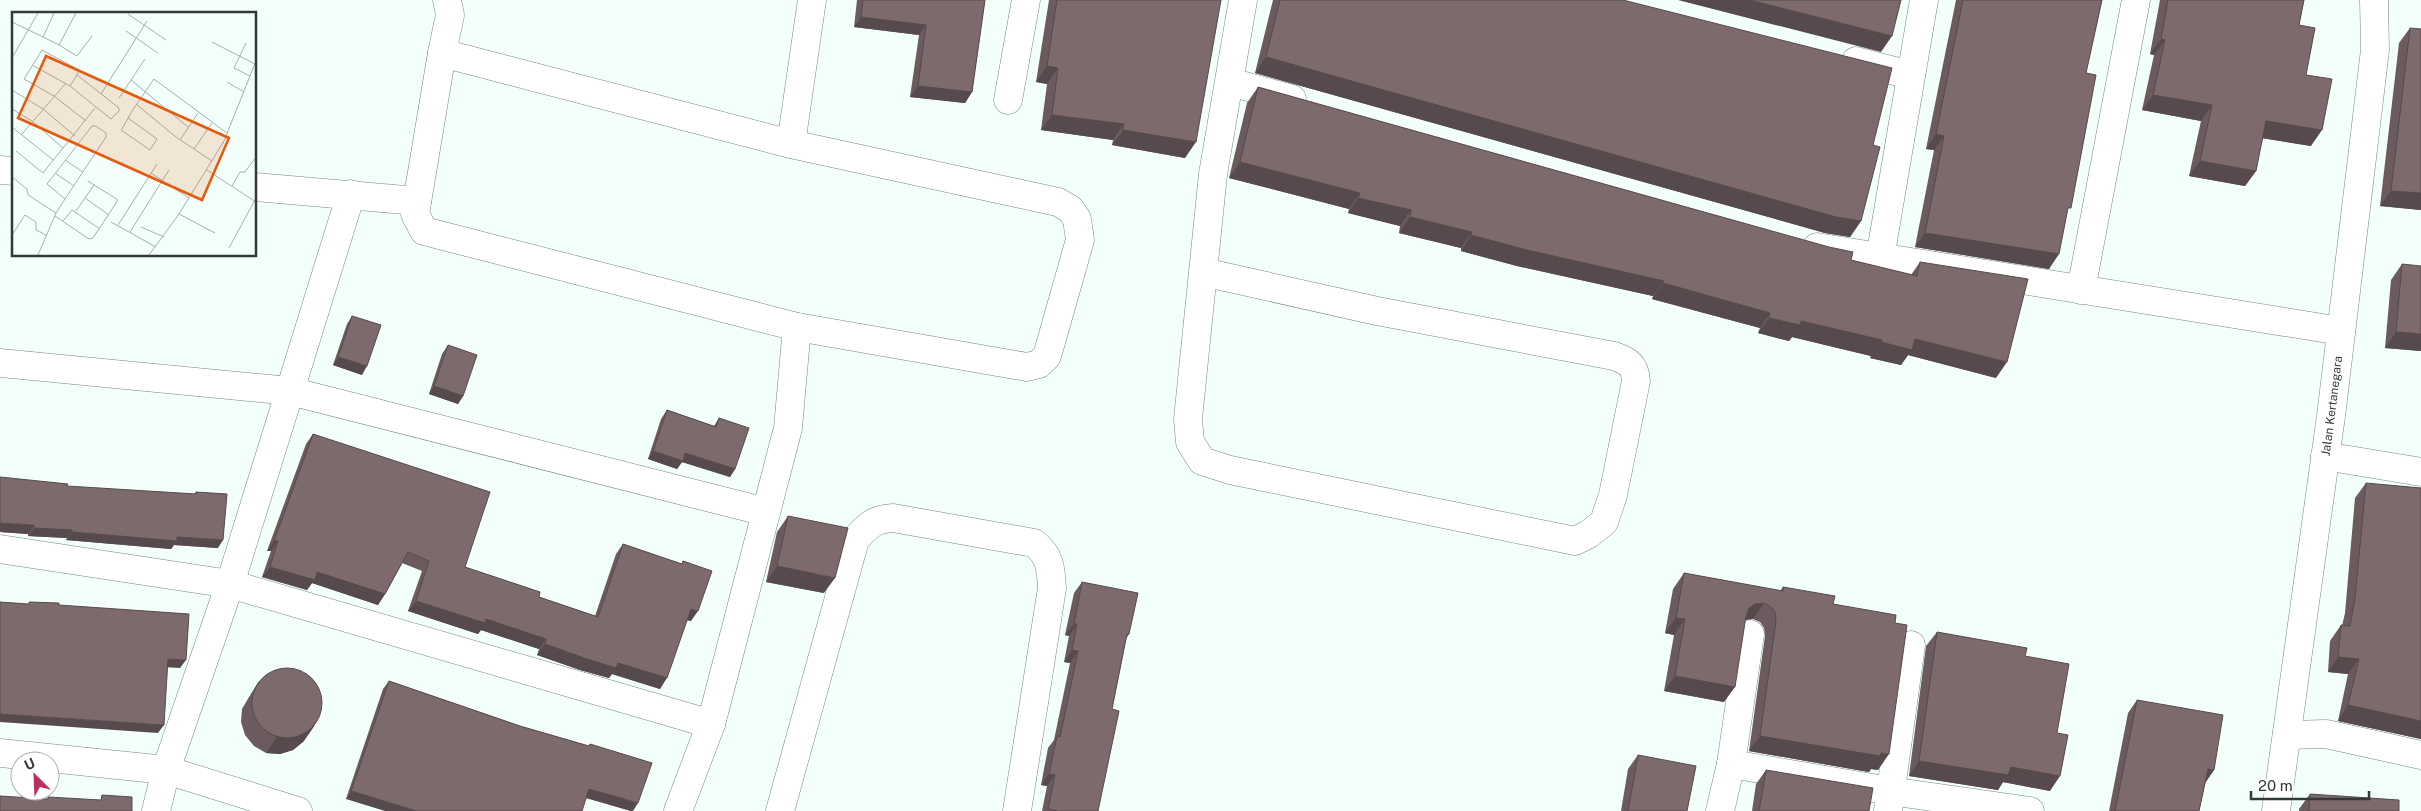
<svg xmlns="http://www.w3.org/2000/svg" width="2421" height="811" font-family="'Public Sans',sans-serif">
	<rect width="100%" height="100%" fill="#f3fffa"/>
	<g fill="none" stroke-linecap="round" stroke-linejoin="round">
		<defs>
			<g id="minor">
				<path d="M442,53L791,144L1058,202L1070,209L1077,219L1080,240L1047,356L1039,364L1027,367L797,327L424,231L415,214Z"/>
				<path d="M442,53L450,15L447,0"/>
				<path d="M1856,61L1910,75"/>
				<path d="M1230,82L1292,99"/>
				<path d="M1008,100L1026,0"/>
				<path d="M791,144L812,0"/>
				<path d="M0,170L14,171"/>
				<path d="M255,187L417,201"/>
				<path d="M1817,247L2341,331"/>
				<path d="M1880,258L1924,0"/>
				<path d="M1203,272L1377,311L1614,356C1628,361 1635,365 1636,381L1613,495L1604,522L1589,534L1575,541L1230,470L1202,461L1190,442L1188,419L1213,174L1243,0"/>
				<path d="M2081,290L2136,0"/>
				<path d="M0,363L290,391L766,512"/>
				<path d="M2325,456L2421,472"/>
				<path d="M0,549L230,584L711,724"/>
				<path d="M2287,735L2326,734L2421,755"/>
				<path d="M0,753L166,770L298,811"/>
				<path d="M1731,764L1890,791L2030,811"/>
				<path d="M156,811L166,770L230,584L351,194"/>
				<path d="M678,811L711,724L788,428L797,327"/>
				<path d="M780,811L855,540C867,526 874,519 893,518L1034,543C1050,555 1051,569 1052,588L1017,811"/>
				<path d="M1720,811L1731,764L1750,634"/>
				<path d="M1888,811L1911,645"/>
				<path id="s1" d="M2276,811L2331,416L2375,50L2374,0"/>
			</g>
		</defs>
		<!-- minor casing -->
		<use href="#minor" stroke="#758780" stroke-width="29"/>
		<!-- minor -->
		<use href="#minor" stroke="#fff" stroke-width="28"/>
	</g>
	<!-- wall -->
	<path fill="#6b5b5e" d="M857,0H985L972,92L965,103L910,97L919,35L854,27Z
		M1049,0H1221L1185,158L1112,145L1113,140L1041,130L1047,84L1036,82Z
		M1273,0H1623L1873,145L1861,221L1850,237L1825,233L1255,73Z
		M1956,0H2102L2086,73L2067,213L2049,269L1915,247L1934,150L1926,149Z
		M2160,0H2304L2299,25L2306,75L2311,146L2262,138L2256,171L2245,186L2189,176L2201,121L2142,110L2154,55L2150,54Z
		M2410,28L2421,210L2380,206L2399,43Z
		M1258,87L1851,260L1911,275L1920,262L1996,378L1908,355L1901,365L1870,358L1871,356L1792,337L1789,341L1758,333L1760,328L1652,299L1653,296L1517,266L1461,251V248L1399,233L1400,226L1348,213L1349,209L1229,178L1247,103Z
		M2402,264L2421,351L2385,348L2391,280Z
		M352,316L362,375L333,365L347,324Z
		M448,345L463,396L458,404L429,394L442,354Z
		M667,410L714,426L719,418L735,469L730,477L682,462L677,469L648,459L661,419Z
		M313,434L465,567L539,597L595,616L616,554L623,544L681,564L683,561L691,621L687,620L660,689L612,674L609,678L580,670L537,655L539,649L481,630L478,634L408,611L422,571L402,563L385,594L378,605L312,583L307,590L262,577L271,551H267L306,444Z
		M2366,483L2421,739L2338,721L2348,674L2328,672L2330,641L2341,625L2342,626L2345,613L2355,498Z
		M196,492L218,548L174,545L171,549L66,540L67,538L28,536V534L0,532L194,494Z
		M788,516L824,593L766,582L777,532Z
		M1684,573L1780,591L1783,587L1833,604L1895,623L1878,770L1871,769L1869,772L1749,751L1765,636L1764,628L1760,622L1753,619L1745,620L1724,702L1664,691L1674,635L1665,633L1673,589Z
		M1082,582L1129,634L1126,639L1112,709L1098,811H1042L1047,786L1041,785L1048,748L1054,740L1070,663L1064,662L1069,636L1065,635L1074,593Z
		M1937,632L2025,656L2057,733L2050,791L2003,782L1998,790L1909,776L1926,646Z
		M259,681L304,741L293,750L280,754L266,753L254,746L245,735L241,722L242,709L249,697Z
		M389,681L520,726L588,746L590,744L633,811H631L586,798L346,799L383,689Z
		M2137,700L2214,770L2205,783L2199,811H2109L2128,713Z
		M1638,755L1687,811H1621L1628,769Z
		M1766,770L1869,811H1752L1756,784Z
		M2310,794L2399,811H2299V809Z"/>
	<!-- shaded-wall -->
	<path fill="#574a4c" d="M1678,0H1750L1892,36L1881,52Z
		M861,17L926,25L919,35L854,27Z
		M2161,39L2165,40L2154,55L2150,54Z
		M1266,57L1861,221L1850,237L1825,233L1255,73Z
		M1047,66L1058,68L1047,84L1036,82Z
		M918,86L972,92L965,103L910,97Z
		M2153,95L2212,105L2201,121L2142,110Z
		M1052,115L1124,124L1113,140L1041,130Z
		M2266,121L2322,130L2311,146L2255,137Z
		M1123,130L1196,142L1185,158L1112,145Z
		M1936,134L1944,136L1934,150L1926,149Z
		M2200,161L2256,171L2245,186L2189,176Z
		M1240,162L1360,193L1349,209L1229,178Z
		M2391,191L2421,193V210L2380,206Z
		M1358,198L1411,210L1400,226L1348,213Z
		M1410,217L1472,232L1461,248L1399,233Z
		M1925,233L2059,254L2049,269L1915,247Z
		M1471,235L1664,281L1653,296L1517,266L1461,251Z
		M1663,283L1770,313L1760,328L1652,299Z
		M1769,318L1801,321L1882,340L1871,356L1792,337L1789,341L1758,333Z
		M2396,332L2421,334V351L2385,348Z
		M1915,339L2007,362L1996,378L1908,355L1901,365L1870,358L1881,342Z
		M338,357L367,366L362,375L333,365Z
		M434,386L463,396L458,404L429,394Z
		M653,451L685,453L735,469L730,477L682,462L677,469L648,459Z
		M0,523L34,525L28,534L0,532Z
		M34,528L72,530L67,538L28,536Z
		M72,532L177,537L223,540L218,548L174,545L171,549L66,540Z
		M274,541H278L271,551H267Z
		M777,566L835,578L824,593L766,582Z
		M270,567L317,572L385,594L378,605L312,583L307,590L262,577Z
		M416,601L486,619L546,639L539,649L481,630L478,634L408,611Z
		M1764,603L1753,619L1744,620L1749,608L1755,604Z
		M691,609L698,611L691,621L683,619Z
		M1676,618L1685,619L1674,635L1665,633Z
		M1074,624H1077L1069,636L1065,635Z
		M545,644L618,663L667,678L660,689L612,674L609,678L580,670L537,655Z
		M1072,650L1078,651L1070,663L1064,662Z
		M2338,657L2359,659L2348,674L2328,672Z
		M168,659L186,660L180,668L162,667Z
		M1675,676L1735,687L1724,702L1664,691Z
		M2348,705L2421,721V739L2338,721Z
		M0,714L164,725L158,733L0,722Z
		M315,725L304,741L293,750L280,754L266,753L277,737Z
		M1760,736L1889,754L1878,770L1871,769L1869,772L1749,751Z
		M1919,761L2011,767L2060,776L2050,791L2003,782L1998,790L1909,776Z
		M2208,769L2214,770L2205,783Z
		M1049,774L1055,775L1047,786L1041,785Z
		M589,789L638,803L633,811H631L583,797Z
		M351,791L417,811H385L346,799Z"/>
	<!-- building -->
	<path fill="#7c6a6d" stroke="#574a4c" d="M863,0H985L972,92L918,86L926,25L861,17Z
		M1057,0H1221L1196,142L1123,130L1124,124L1052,115L1058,68L1047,66Z
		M1280,0H1623L1892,68L1873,145L1880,147L1861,221L1836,217L1266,57Z
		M1750,0H1901L1892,36Z
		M1963,0H2102L2086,73L2096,75L2071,208H2068L2059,254L1925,233L1944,136L1936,134Z
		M2168,0H2304L2299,25L2315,28L2306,75L2332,79L2322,130L2266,121L2256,171L2200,161L2212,105L2153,95L2165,40L2161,39Z
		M2410,28L2421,29V193L2391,191Z
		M1258,87L1829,247L1853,252L1851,260L1917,276L1920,262L2028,279L2007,362L1915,339L1912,350L1881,342L1882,340L1801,321L1800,325L1769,318L1770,313L1663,283L1664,281L1527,250L1471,235L1472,232L1410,217L1411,210L1358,198L1360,193L1240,162Z
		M2402,264L2421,266V334L2396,332Z
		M352,316L381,325L367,366L338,357Z
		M448,345L477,355L463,396L434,386Z
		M667,410L716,427L719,418L749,428L735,469L685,453L683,461L653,451Z
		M313,434L490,492L465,567L540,592L539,597L598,617L623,544L682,564L683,561L712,571L698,611L691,609L667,678L618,663L616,668L587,659L545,644L546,639L486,619L485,623L416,601L429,561L408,552L385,594L317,572L315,580L270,567L278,541H274Z
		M0,477L68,484L67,486L196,494V492L227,494L223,540L177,537V541L72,532V530L34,528V525L0,523Z
		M2366,483L2421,488V721L2348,705L2359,659L2338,657L2341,625L2350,626L2355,598Z
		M788,516L848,528L835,578L777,566Z
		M1684,573L1783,591V587L1835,596L1833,604L1896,615L1895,623L1907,625L1889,754L1881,753L1880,756L1760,736L1776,621L1775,612L1771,607L1764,603L1755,604L1749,608L1746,616L1735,687L1675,676L1685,619L1676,618Z
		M1082,582L1138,593L1129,634H1127L1112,709L1119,711L1098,811H1058L1048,809L1055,775L1049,774L1057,736L1060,737L1078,651L1072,650L1077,624H1074Z
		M0,602L29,604V602L59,603V605L189,614L186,660L168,659L164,725L0,714Z
		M1937,632L2027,648L2025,656L2069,664L2057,733L2068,735L2060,776L2011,767L2008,775L1919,761Z
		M252 703a35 35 0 1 1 70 0a35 35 0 1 1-70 0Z
		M389,681L520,726L589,746L590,744L652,763L638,803L589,789L582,811H417L351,791Z
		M2137,700L2223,715L2214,770L2208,769L2199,811H2115Z
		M1638,755L1696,766L1687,811H1628Z
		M1766,770L1873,788L1869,811H1759Z
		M2310,794L2399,800V811H2309Z
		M102,795L132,797V811H0V796L48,799V797L101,800Z"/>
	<g text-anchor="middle" stroke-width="5" stroke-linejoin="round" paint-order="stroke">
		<!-- street labels -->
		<g font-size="12" fill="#323a37" stroke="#fff">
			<text dy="4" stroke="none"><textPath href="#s1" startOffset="409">Jalan Kertanegara</textPath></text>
		</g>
	</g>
	<!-- overview -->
	<g transform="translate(12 12)">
		<rect width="244" height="244" fill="#f3fffa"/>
		<path fill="none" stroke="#a6b0ac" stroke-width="1" d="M116,2L154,28M0,10L31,25L42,1M114,19L146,41M31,25L47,33L64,1M200,30L243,52M234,31L222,56L238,64M47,33L65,44L80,24M0,46L26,1M20,53L58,74L99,107L107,99V96L65,63L58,74M65,63L67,58L30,38L12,67L42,84L74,109M119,68L176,115M215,70L232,80M0,78L31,97L63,124M89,82L135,9M107,86L133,47M124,92L164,125L200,149M0,97L20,109L51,136M116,106L145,127L138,138L109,118L110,117L120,99L142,67L215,121M0,115L41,148M10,122L54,71M168,128L186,101M182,137L200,111M4,139L31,161L83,96M53,148L71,160M195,158L244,190M43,161L62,174M139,161L177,186M0,165L15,177L16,183L44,201M220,174L228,160H233L244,145M73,186L97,203M64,199L82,173M167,202L203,221M43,204L77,227L81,226L106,188L76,169M51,209L60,198L88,217M99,210L144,235M106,213L145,152M129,215L152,225M118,220L157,158M0,223L13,203L24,210V218L34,223M217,236L244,186M26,243L44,201L53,187L94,125V121L84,114H80L35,172L53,187M137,243L167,202L212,129L244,49"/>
		<path fill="#e8590c" fill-opacity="0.15" stroke="#e8590c" stroke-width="2.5" d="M34,44L217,126L190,188L6,106Z"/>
		<rect width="244" height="244" fill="none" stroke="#323a37" stroke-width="2.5"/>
	</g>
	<!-- north arrow -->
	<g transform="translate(35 776) rotate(336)"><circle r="24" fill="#ffffff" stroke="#adb0af"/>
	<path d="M0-4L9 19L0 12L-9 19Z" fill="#bb2e60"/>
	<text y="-8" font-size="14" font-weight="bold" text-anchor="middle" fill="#323a37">U</text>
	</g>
	<!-- scale -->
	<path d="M2251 791v8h118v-8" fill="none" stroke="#323a37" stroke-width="2.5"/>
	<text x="2258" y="791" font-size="15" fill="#323a37" stroke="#ffffff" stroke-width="4" paint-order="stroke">20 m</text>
</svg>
